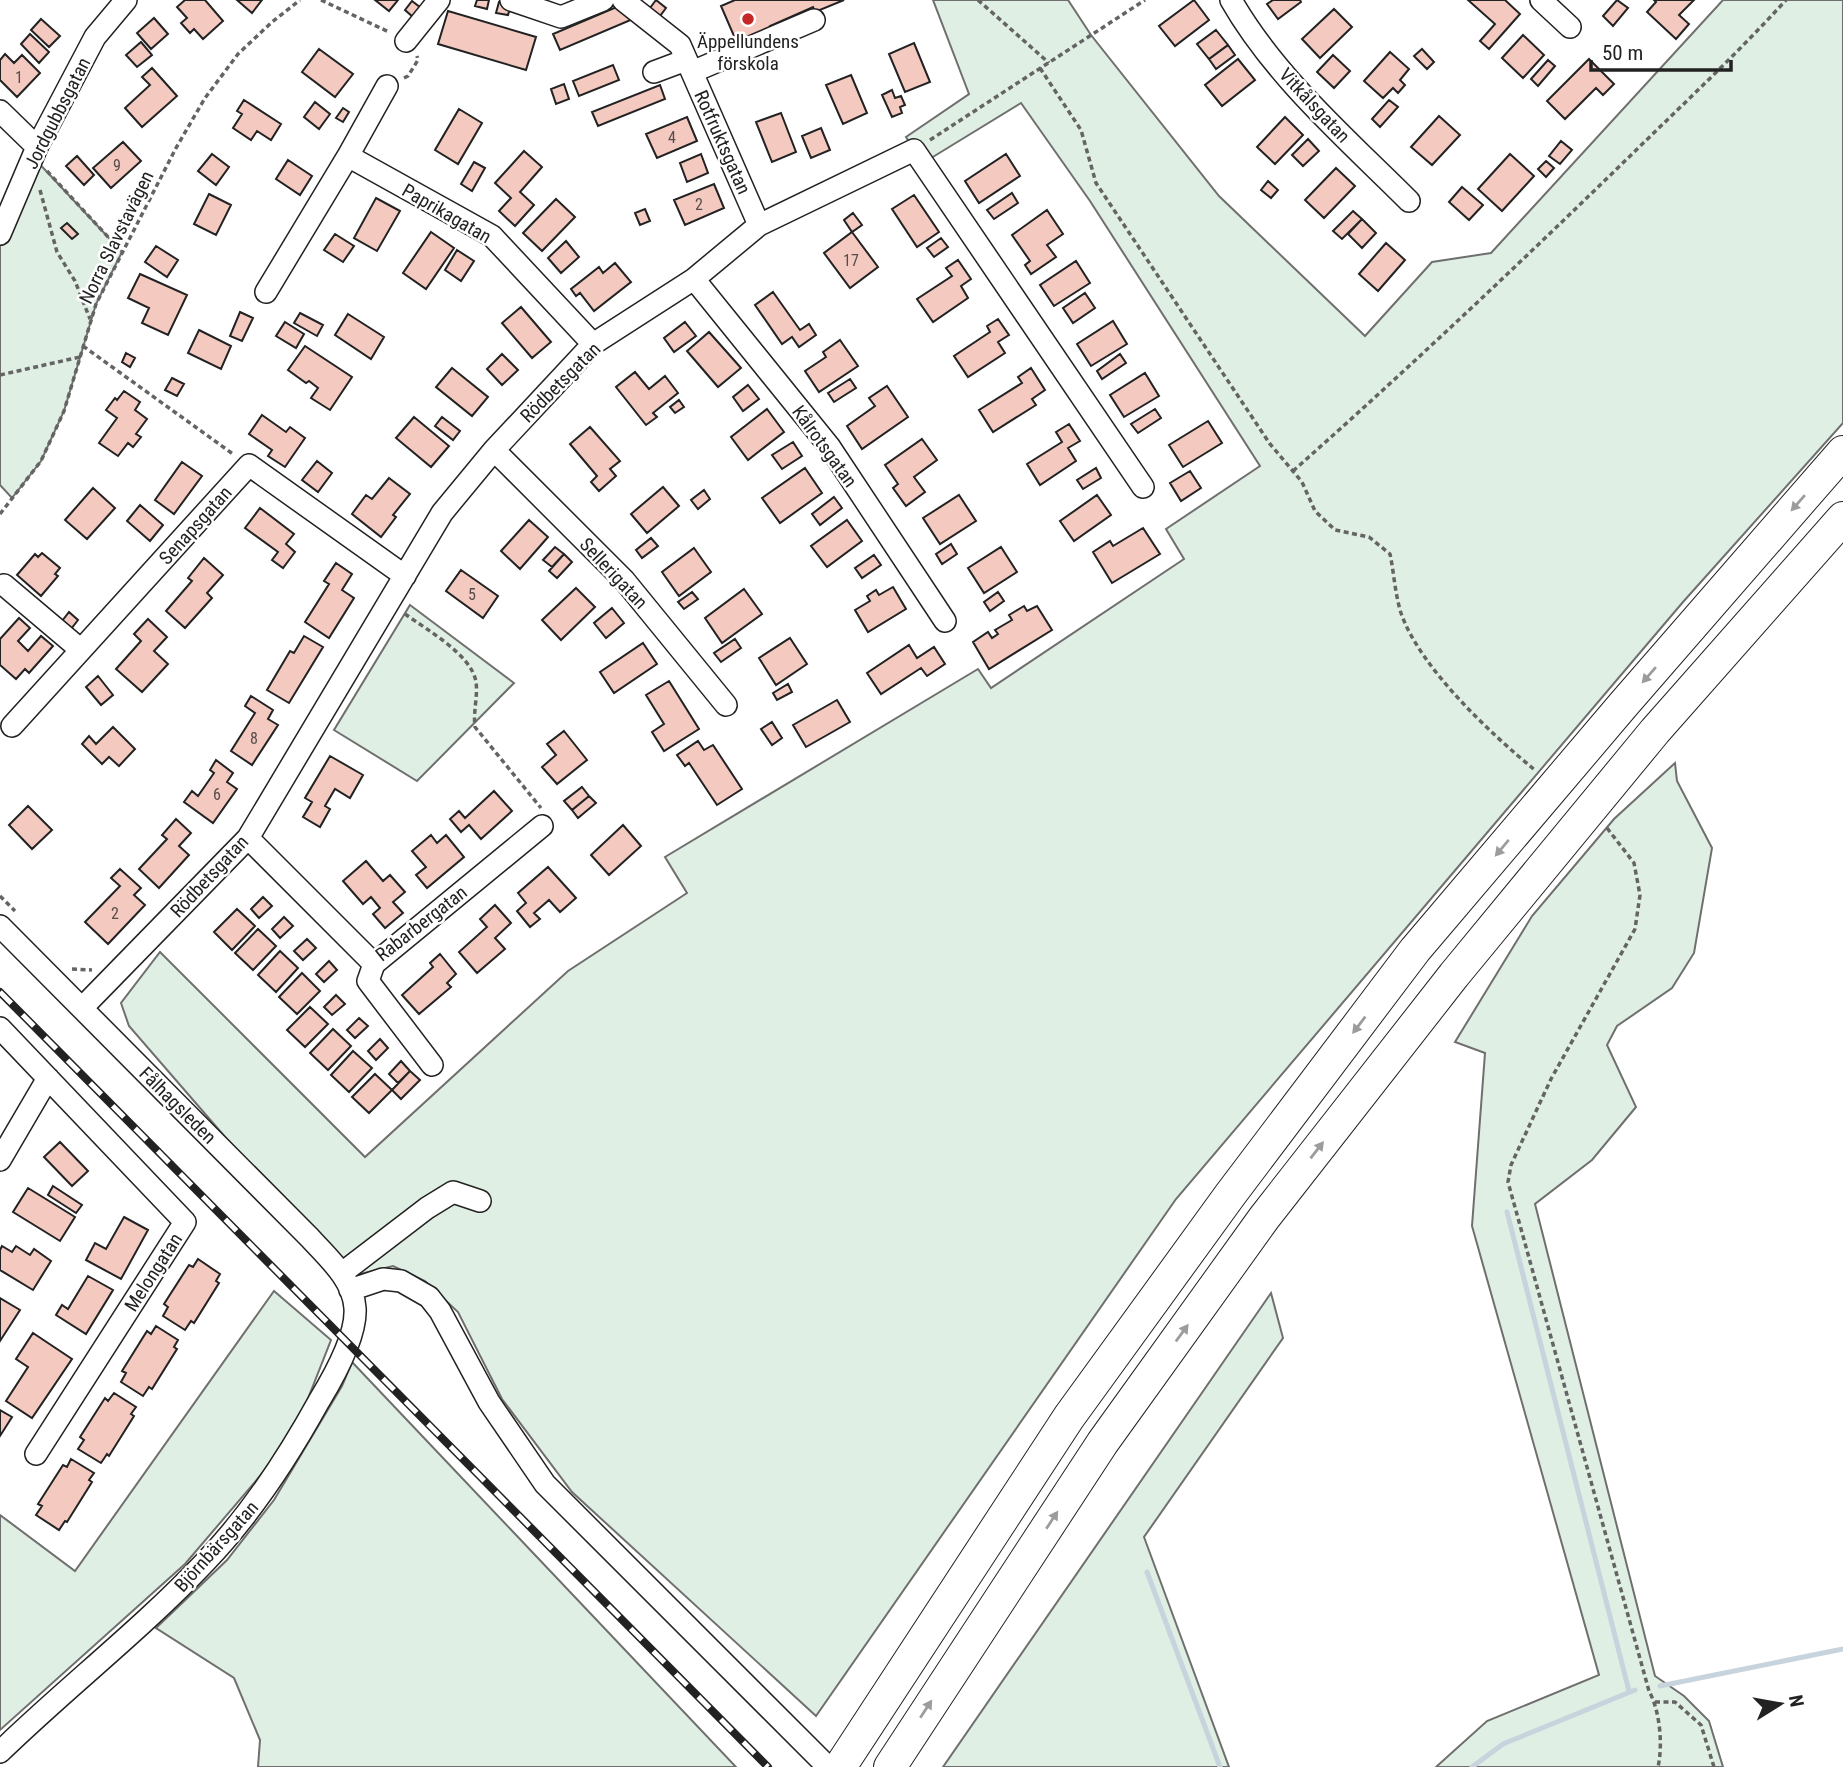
<svg xmlns="http://www.w3.org/2000/svg" width="1843" height="1767" font-family="'Roboto Condensed',sans-serif">
	<rect width="100%" height="100%" fill="#fff"/>
	<!-- green -->
	<path fill="#e0efe3" stroke="#6f6f6f" stroke-width="2" d="M933,0H1068L1091,35L1219,196L1365,336L1432,262L1491,253L1723,0H1843V423L1683,602L1176,1199L816,1716L572,1492L502,1399L458,1312L425,1281L393,1266L356,1275L226,1138L129,1026L121,1003L160,952L365,1157L568,971L687,893L665,857L978,669L991,688L1184,559L1166,529L1260,466L1090,201L1021,103L923,163L906,137L969,94Z
		M33,157L122,252L96,304L64,411L41,461L12,498L0,485V234Z
		M410,605L514,683L417,781L334,730Z
		M1675,763L1677,781L1712,848L1694,953L1672,988L1617,1026L1607,1045L1636,1107L1592,1160L1535,1204L1655,1676L1684,1696L1709,1721L1723,1767H1436L1487,1721L1599,1675L1472,1226L1485,1053L1455,1042L1532,916L1614,819Z
		M274,1291L331,1340L305,1406L266,1469L185,1564L0,1730V1515L75,1571Z
		M1271,1293L1283,1338L1144,1537L1229,1767H943Z
		M352,1362L736,1767H258L260,1740L234,1678L156,1628L227,1560L274,1500L342,1386Z"/>
	<g fill="none" stroke-linecap="round" stroke-linejoin="round">
		<!-- stream -->
		<path stroke="#c7d3dd" stroke-width="5" d="M1507,1212L1629,1691
			M1147,1572L1220,1767
			M1660,1686L1843,1649
			M1472,1767L1503,1744L1635,1690"/>
	</g>
	<!-- building -->
	<path fill="#f3c9c0" stroke="#222" stroke-width="2" d="M185,0H205L223,21L203,39L194,29L190,33L181,23L187,18L177,7Z
		M237,0H262L252,13Z
		M375,0H398L389,11Z
		M477,0H489L487,9L475,6Z
		M656,0L666,8L660,16L650,8Z
		M735,0H844L815,12L813,7L770,26L771,29L737,43L721,6Z
		M1194,0L1209,20L1175,46L1159,26Z
		M1273,0H1300L1301,2L1278,19L1267,4Z
		M1468,0H1505L1520,14L1489,49L1480,41L1495,24Z
		M1617,0L1628,8L1613,26L1603,16Z
		M1654,0H1694L1679,15L1689,24L1676,39L1647,12L1656,2Z
		M412,1L421,8L413,17L405,10Z
		M499,2L511,5L508,15L496,13Z
		M626,3L633,19L560,50L553,34Z
		M1334,9L1352,27L1320,58L1302,39Z
		M448,11L536,37L526,70L438,44Z
		M154,18L168,34L151,49L137,33Z
		M41,19L60,36L49,47L31,30Z
		M1216,30L1228,45L1209,59L1197,44Z
		M30,34L49,52L39,63L21,44Z
		M1523,35L1544,55L1523,78L1502,58Z
		M141,42L152,55L137,67L126,55Z
		M914,43L930,82L905,92L889,54Z
		M1228,45L1235,55L1216,69L1209,59Z
		M319,49L353,74L335,97L302,72Z
		M1422,49L1434,62L1427,69L1414,56Z
		M1390,52L1409,69L1400,80L1405,85L1398,93L1393,88L1383,98L1364,81Z
		M5,54L14,63L22,55L40,73L17,97L0,80V60Z
		M1333,55L1350,71L1334,88L1317,72Z
		M1238,59L1255,80L1222,106L1205,85Z
		M1589,59L1614,84L1603,95L1596,88L1565,119L1547,101Z
		M1548,60L1555,66L1538,86L1531,79Z
		M613,65L619,80L579,96L573,81Z
		M152,68L177,96L142,127L125,108L150,85L142,77Z
		M851,75L867,113L843,124L826,85Z
		M564,84L569,99L556,104L551,89Z
		M660,85L665,99L598,126L592,112Z
		M892,90L895,98L901,96L905,105L900,107L902,113L892,117L882,95Z
		M244,100L281,124L271,140L257,131L251,140L233,128L242,114L237,111Z
		M1389,100L1398,107L1380,127L1372,119Z
		M315,102L330,114L319,129L304,117Z
		M343,108L349,112L343,122L336,118Z
		M459,109L482,123L458,164L435,150Z
		M781,113L796,152L772,162L756,122Z
		M1439,116L1460,135L1432,165L1411,147Z
		M687,117L697,141L657,158L646,134Z
		M1285,117L1303,135L1275,164L1257,147Z
		M821,128L830,150L811,158L802,136Z
		M1308,139L1319,151L1303,166L1292,155Z
		M1561,141L1572,150L1560,164L1549,156Z
		M123,142L141,161L111,188L93,168Z
		M524,151L542,167L520,192L534,205L515,226L499,211L511,198L495,183Z
		M212,154L229,167L216,185L198,171Z
		M701,154L708,173L687,182L680,163Z
		M1006,154L1020,176L979,203L965,181Z
		M1510,154L1534,176L1502,211L1478,189Z
		M77,156L94,175L84,185L66,166Z
		M288,160L312,176L300,195L276,179Z
		M1546,161L1554,168L1546,177L1538,169Z
		M474,162L485,168L472,191L461,184Z
		M1336,168L1355,186L1324,218L1305,200Z
		M1268,181L1278,190L1271,198L1261,190Z
		M714,184L724,208L685,225L674,200Z
		M1462,187L1483,205L1469,220L1449,202Z
		M1012,193L1018,203L994,219L987,210Z
		M209,194L231,205L216,235L194,224Z
		M914,195L939,232L917,247L892,209Z
		M376,198L400,211L377,251L354,238Z
		M556,199L575,217L542,251L523,233Z
		M645,209L650,221L640,225L635,213Z
		M1047,210L1063,234L1047,245L1056,257L1031,274L1025,265L1030,261L1012,235Z
		M1353,211L1362,219L1342,239L1333,231Z
		M853,213L862,225L852,232L844,220Z
		M1362,219L1376,233L1362,248L1348,234Z
		M67,223L78,234L72,239L61,228Z
		M431,232L454,248L426,289L403,273Z
		M852,232L878,267L850,288L824,253Z
		M335,234L354,246L343,262L324,250Z
		M941,238L948,247L934,257L927,248Z
		M566,241L579,257L561,273L548,258Z
		M1386,243L1405,260L1378,291L1359,274Z
		M156,246L178,260L167,277L145,262Z
		M457,250L474,261L461,281L445,270Z
		M958,260L971,279L961,286L968,298L933,322L917,299L952,276L946,268Z
		M1076,261L1090,283L1054,306L1040,285Z
		M615,263L631,282L594,311L580,293L576,296L571,289L599,267L603,273Z
		M140,274L187,295L168,335L142,323L149,308L128,298Z
		M773,292L800,330L809,324L816,335L799,347L792,337L782,344L755,305Z
		M1085,293L1095,308L1073,323L1063,308Z
		M521,307L551,342L532,358L502,323Z
		M240,312L253,318L242,341L230,336Z
		M300,313L323,325L317,336L294,323Z
		M348,314L384,337L371,359L335,335Z
		M998,319L1009,335L998,342L1005,353L968,377L954,356L990,332L987,326Z
		M1113,321L1127,344L1091,366L1077,344Z
		M285,322L304,334L296,348L276,336Z
		M685,322L696,336L674,352L664,338Z
		M199,330L231,346L221,369L188,353Z
		M709,332L741,368L718,387L687,351Z
		M840,340L858,366L819,392L805,371L826,357L823,352Z
		M305,346L352,377L330,410L311,398L318,388L309,381L306,383L288,370Z
		M126,353L135,358L130,367L122,362Z
		M502,354L518,370L502,385L487,369Z
		M1120,354L1126,363L1102,379L1097,371Z
		M452,368L488,397L472,416L436,387Z
		M1031,368L1045,390L1032,399L1036,405L993,432L979,410L1022,383L1018,377Z
		M635,372L649,389L665,376L678,393L653,413L657,417L646,425L616,387Z
		M1145,373L1159,396L1124,417L1110,395Z
		M172,378L184,384L177,396L165,390Z
		M850,379L856,388L834,402L828,393Z
		M748,385L759,399L743,411L733,397Z
		M887,386L908,417L862,449L847,426L875,406L869,398Z
		M124,391L140,402L135,410L147,419L136,434L141,437L133,447L128,443L118,456L99,443L117,418L106,410L115,398L117,400Z
		M679,400L684,407L675,413L670,407Z
		M767,409L784,432L748,460L731,437Z
		M1155,409L1161,418L1138,433L1131,424Z
		M262,415L286,432L290,427L305,438L285,467L268,456L272,450L249,434Z
		M414,417L449,446L431,467L396,438Z
		M442,417L460,431L453,440L435,426Z
		M1208,421L1222,443L1183,467L1169,445Z
		M1069,424L1080,441L1068,448L1076,461L1040,485L1027,464L1062,442L1056,432Z
		M590,427L620,461L610,469L616,476L599,491L591,482L597,476L570,444Z
		M922,439L937,460L914,477L925,492L906,506L893,488L898,484L885,465Z
		M793,442L802,456L782,469L772,455Z
		M317,461L332,473L318,492L302,480Z
		M182,462L202,476L174,514L155,500Z
		M805,468L822,493L780,523L762,498Z
		M1096,468L1101,478L1083,489L1077,480Z
		M1190,471L1201,488L1181,501L1170,483Z
		M389,478L410,494L393,515L396,517L381,537L352,514L366,495L372,499Z
		M663,487L679,506L647,533L631,514Z
		M93,488L115,508L87,539L65,520Z
		M704,490L710,499L698,509L691,500Z
		M959,495L976,521L940,544L923,518Z
		M1097,495L1111,515L1074,541L1060,521Z
		M834,497L842,508L820,525L812,514Z
		M140,505L163,525L150,541L127,521Z
		M260,508L294,534L286,544L295,552L283,568L272,560L278,552L245,528Z
		M529,520L548,537L520,569L501,551Z
		M847,520L862,541L827,567L811,546Z
		M1143,528L1160,554L1112,583L1093,552L1110,541L1113,546Z
		M651,538L658,546L642,558L636,550Z
		M951,544L957,554L942,564L936,554Z
		M555,547L564,554L552,567L543,560Z
		M1001,547L1017,572L984,593L968,568Z
		M694,548L711,572L679,596L662,572Z
		M42,553L60,568L55,574L58,576L41,596L17,575L35,554L38,557Z
		M564,554L572,562L557,578L549,571Z
		M874,555L881,565L862,578L855,568Z
		M204,558L223,575L207,593L212,598L185,628L166,611L192,581L188,578Z
		M336,563L352,574L342,590L354,598L329,638L305,622L329,584L324,581Z
		M461,570L498,596L483,618L446,591Z
		M893,587L906,609L868,632L855,610L870,601L867,596L876,590L879,595Z
		M576,588L595,607L561,640L542,620Z
		M744,589L762,614L722,643L705,618Z
		M692,592L698,599L684,609L678,602Z
		M998,592L1004,601L990,611L984,602Z
		M1024,606L1027,611L1037,606L1052,630L989,669L973,642L988,632L992,638L998,634L995,630L1012,620L1009,615Z
		M612,608L624,623L606,638L594,623Z
		M69,612L78,620L71,629L62,621Z
		M19,618L30,628L18,641L28,651L41,636L53,646L29,673L25,669L16,679L0,665V639Z
		M148,619L167,637L154,651L168,664L142,692L116,669L141,641L134,634Z
		M304,636L323,647L289,703L267,690L290,651L294,653Z
		M790,638L807,664L776,685L759,658Z
		M735,639L741,648L721,662L714,653Z
		M643,643L657,664L614,693L600,672Z
		M909,645L917,658L934,647L945,664L927,676L921,668L881,694L867,673Z
		M98,676L113,695L101,705L86,687Z
		M669,681L699,729L664,751L652,732L664,724L646,695Z
		M788,684L792,692L777,700L773,693Z
		M251,696L273,710L268,719L278,725L252,765L231,751L255,713L245,706Z
		M837,700L850,722L806,747L793,725Z
		M772,722L782,738L772,745L761,729Z
		M113,727L135,749L119,766L109,757L102,764L82,744L89,736L96,744Z
		M564,731L587,760L557,784L542,767L556,755L547,744Z
		M698,741L704,750L713,745L742,789L717,805L689,763L685,766L677,755Z
		M330,756L363,775L350,798L335,789L325,806L330,809L320,827L303,817L312,802L305,798Z
		M216,760L233,773L227,782L237,789L213,823L184,802L192,791L198,796L214,773L210,770Z
		M582,787L589,796L572,810L564,801Z
		M494,791L512,811L481,839L469,825L461,832L450,819L459,811L465,818Z
		M589,796L596,803L578,818L572,810Z
		M28,806L52,830L32,849L9,825Z
		M176,819L191,833L179,846L189,855L159,888L139,869L167,839L162,835Z
		M623,825L641,846L609,875L591,855Z
		M431,835L437,843L446,835L464,857L427,888L416,875L426,867L412,851Z
		M366,861L383,881L390,875L405,892L393,902L403,913L385,928L373,914L380,908L371,897L363,904L343,881Z
		M548,867L576,898L560,912L549,900L534,913L540,919L530,927L517,911L526,903L518,893Z
		M120,869L141,888L134,895L145,905L108,944L85,922L120,886L111,878Z
		M263,897L272,906L259,918L251,909Z
		M495,905L511,923L495,938L505,949L477,973L459,952L487,927L480,919Z
		M237,909L255,926L232,950L214,932Z
		M284,917L293,926L280,938L272,929Z
		M258,929L276,946L253,970L235,953Z
		M307,939L316,948L303,960L294,951Z
		M280,951L298,968L276,992L258,975Z
		M440,954L456,974L447,983L451,987L419,1014L402,995L433,967L430,963Z
		M329,961L337,970L324,982L316,974Z
		M302,973L320,991L297,1014L279,997Z
		M336,995L345,1004L332,1015L324,1007Z
		M310,1007L328,1024L305,1047L287,1030Z
		M359,1018L368,1026L355,1038L347,1030Z
		M333,1029L351,1046L328,1070L310,1053Z
		M380,1039L388,1048L376,1060L368,1051Z
		M353,1051L372,1068L349,1092L331,1075Z
		M401,1061L410,1071L398,1083L389,1074Z
		M410,1071L420,1080L401,1099L392,1090Z
		M375,1074L392,1090L369,1113L352,1097Z
		M60,1142L88,1171L72,1186L44,1157Z
		M53,1186L82,1205L76,1213L48,1195Z
		M28,1188L75,1217L60,1241L13,1212Z
		M124,1217L148,1230L121,1279L86,1260L95,1243L106,1249Z
		M2,1246L12,1252L16,1246L30,1255L34,1249L51,1261L33,1290L0,1270V1250Z
		M198,1259L220,1274L216,1281L219,1283L194,1323L191,1321L185,1330L163,1316L168,1307L164,1304L189,1265L193,1267Z
		M88,1276L113,1290L86,1334L56,1315L62,1305L68,1309Z
		M0,1298L20,1310L0,1341Z
		M156,1326L178,1340L174,1347L177,1349L152,1389L149,1387L143,1396L121,1382L126,1373L122,1371L147,1331L151,1334Z
		M33,1333L72,1359L32,1418L6,1401L28,1367L16,1359Z
		M114,1393L136,1407L131,1414L134,1416L109,1456L107,1454L101,1463L78,1449L84,1440L80,1437L105,1398L108,1401Z
		M0,1410L12,1417L0,1436Z
		M71,1459L94,1473L89,1480L92,1482L67,1522L65,1521L59,1530L36,1515L42,1506L38,1504L63,1465L67,1467Z"/>
	<g fill="none" stroke-linecap="round" stroke-linejoin="round">
		<defs>
			<path id="minor" d="M511,0L561,17L603,0
				M623,0L680,45L759,225
				M1231,0C1275,77 1347,139 1409,201
				M1541,0L1570,27
				M406,41L439,0
				M654,72L686,60
				M692,72L814,20
				M0,111L37,147
				M348,156L387,86
				M0,234L37,147L95,37L126,0
				M694,279L829,446L945,621
				M266,292L348,156L492,236L593,344
				M494,450L624,580L726,705
				M4,585L81,650
				M12,726L249,465L405,576
				M248,838L374,964L542,826
				M0,926L310,1238C328,1258 353,1279 355,1308C357,1336 333,1378 319,1401C287,1459 252,1513 206,1561C142,1629 67,1687 0,1752
				M374,964L368,981L432,1065
				M82,1008L248,838L442,513L494,450L593,344L694,279L759,225L914,150L1143,487
				M0,1028L185,1222L36,1454
				M0,1160L48,1078
				M342,1273L427,1208L453,1192L480,1201
				M350,1290L383,1279L401,1281L429,1297L440,1311L489,1402L545,1484L828,1767"/>
			<path id="highway" d="M840,1767L1069,1417L1230,1195L1415,950L1623,705L1843,452
				M890,1767L1103,1442L1264,1218L1454,975L1655,731L1843,518"/>
		</defs>
		<!-- minor casing -->
		<use href="#minor" stroke="#222" stroke-width="24"/>
		<!-- highway casing -->
		<use href="#highway" stroke="#222" stroke-width="34"/>
		<!-- path -->
		<path stroke="#646464" stroke-width="3.5" stroke-dasharray="5 3.5" stroke-linecap="butt" d="M321,0L389,32
			M978,0L1049,63
			M1040,68L1081,130L1096,183L1270,444L1302,482L1315,511L1335,530L1369,537L1390,554C1394,573 1395,594 1401,613C1420,668 1491,734 1536,771
			M404,78L408,76L418,60L417,56
			M930,140L1145,0
			M47,171L122,252
			M40,190L57,252L75,281L90,319
			M83,346L233,454
			M0,375L80,357
			M1293,471C1407,370 1518,265 1628,158C1681,106 1736,55 1786,0
			M0,514L41,461L64,411L96,304L176,148L205,98L238,54L272,22L300,0
			M405,614C427,630 472,655 476,682C478,696 473,712 475,727L541,808
			M1607,828L1634,863L1640,895L1635,929L1551,1079L1511,1165L1508,1182L1649,1691C1660,1711 1663,1745 1658,1767
			M0,896L15,911
			M72,969L92,970
			M1655,1702H1675L1701,1725L1714,1767"/>
		<!-- minor -->
		<use href="#minor" stroke="#fff" stroke-width="21"/>
		<!-- highway -->
		<use href="#highway" stroke="#fff" stroke-width="32"/>
		<defs>
			<path id="rail" d="M0,992L768,1767"/>
		</defs>
		<!-- rail casing -->
		<use href="#rail" stroke="#222" stroke-width="8"/>
		<!-- rail -->
		<use href="#rail" stroke="#fff" stroke-width="5" stroke-dasharray="16" stroke-linecap="butt"/>
	</g>
	<!-- one-way arrows -->
	<defs><path id="oneway-solid" d="M-6-.8H1V-3.2L6.5 0L1 3.2V.8H-6Z" transform="scale(1.75)"/></defs>
	<g fill="#9c9c9c">
		<use href="#oneway-solid" transform="translate(1798 503) rotate(131)"/>
		<use href="#oneway-solid" transform="translate(1649 675) rotate(131)"/>
		<use href="#oneway-solid" transform="translate(1502 848) rotate(130)"/>
		<use href="#oneway-solid" transform="translate(1359 1025) rotate(127)"/>
		<use href="#oneway-solid" transform="translate(1317 1150) rotate(-52)"/>
		<use href="#oneway-solid" transform="translate(1182 1333) rotate(-54)"/>
		<use href="#oneway-solid" transform="translate(1052 1520) rotate(-57)"/>
		<use href="#oneway-solid" transform="translate(926 1709) rotate(-57)"/>
	</g>
	<!-- markers -->
	<circle fill="#c62828" stroke="#fff" stroke-width="2.5" cx="748" cy="19" r="7"/>
	<g text-anchor="middle" stroke-width="5" stroke-linejoin="round" paint-order="stroke">
		<!-- number labels -->
		<g font-size="16" fill="#564c4a">
			<text x="19" y="83">1</text>
			<text x="672" y="143">4</text>
			<text x="117" y="171">9</text>
			<text x="699" y="210">2</text>
			<text x="851" y="266">17</text>
			<text x="472" y="600">5</text>
			<text x="254" y="744">8</text>
			<text x="217" y="800">6</text>
			<text x="115" y="919">2</text>
		</g>
		<!-- poi labels -->
		<g font-size="19" fill="#222" stroke="#fff">
			<text x="748" y="48">Äppellundens<tspan x="748" dy="22">förskola</tspan></text>
		</g>
		<!-- street labels -->
		<g font-size="19" fill="#222" stroke="#fff">
			<text transform="translate(1315 105) rotate(47)" y="7">Vitkålsgatan</text>
			<text transform="translate(57 113) rotate(-63)" y="7">Jordgubbsgatan</text>
			<text transform="translate(723 142) rotate(66)" y="7">Rotfruktsgatan</text>
			<text transform="translate(447 213) rotate(30)" y="7">Paprikagatan</text>
			<text transform="translate(116 237) rotate(-64)" y="7">Norra Slavstavägen</text>
			<text transform="translate(560 382) rotate(-45)" y="7">Rödbetsgatan</text>
			<text transform="translate(825 446) rotate(54)" y="7">Kålrotsgatan</text>
			<text transform="translate(195 525) rotate(-48)" y="7">Senapsgatan</text>
			<text transform="translate(614 573) rotate(47)" y="7">Sellerigatan</text>
			<text transform="translate(209 876) rotate(-47)" y="7">Rödbetsgatan</text>
			<text transform="translate(421 923) rotate(-38)" y="7">Rabarbergatan</text>
			<text transform="translate(178 1105) rotate(45)" y="7">Fålhagsleden</text>
			<text transform="translate(153 1272) rotate(-57)" y="7">Melongatan</text>
			<text transform="translate(216 1546) rotate(-48)" y="7">Björnbärsgatan</text>
		</g>
	</g>
	<!-- north arrow -->
	<g transform="translate(1780 1704) rotate(79)" stroke="#ffffff" stroke-width="5" paint-order="stroke">
	<path d="M0-5L12 26L0 18L-12 26Z" fill="#222222"/>
	<text y="-10" font-size="19" font-weight="bold" text-anchor="middle" fill="#222222">N</text>
	</g>
	<!-- scale -->
	<path d="M1591 60v10h140v-10" fill="none" stroke="#222222" stroke-width="3.5"/>
	<text x="1602" y="60" font-size="21" fill="#222222" stroke="#ffffff" stroke-width="5" paint-order="stroke">50 m</text>
</svg>
